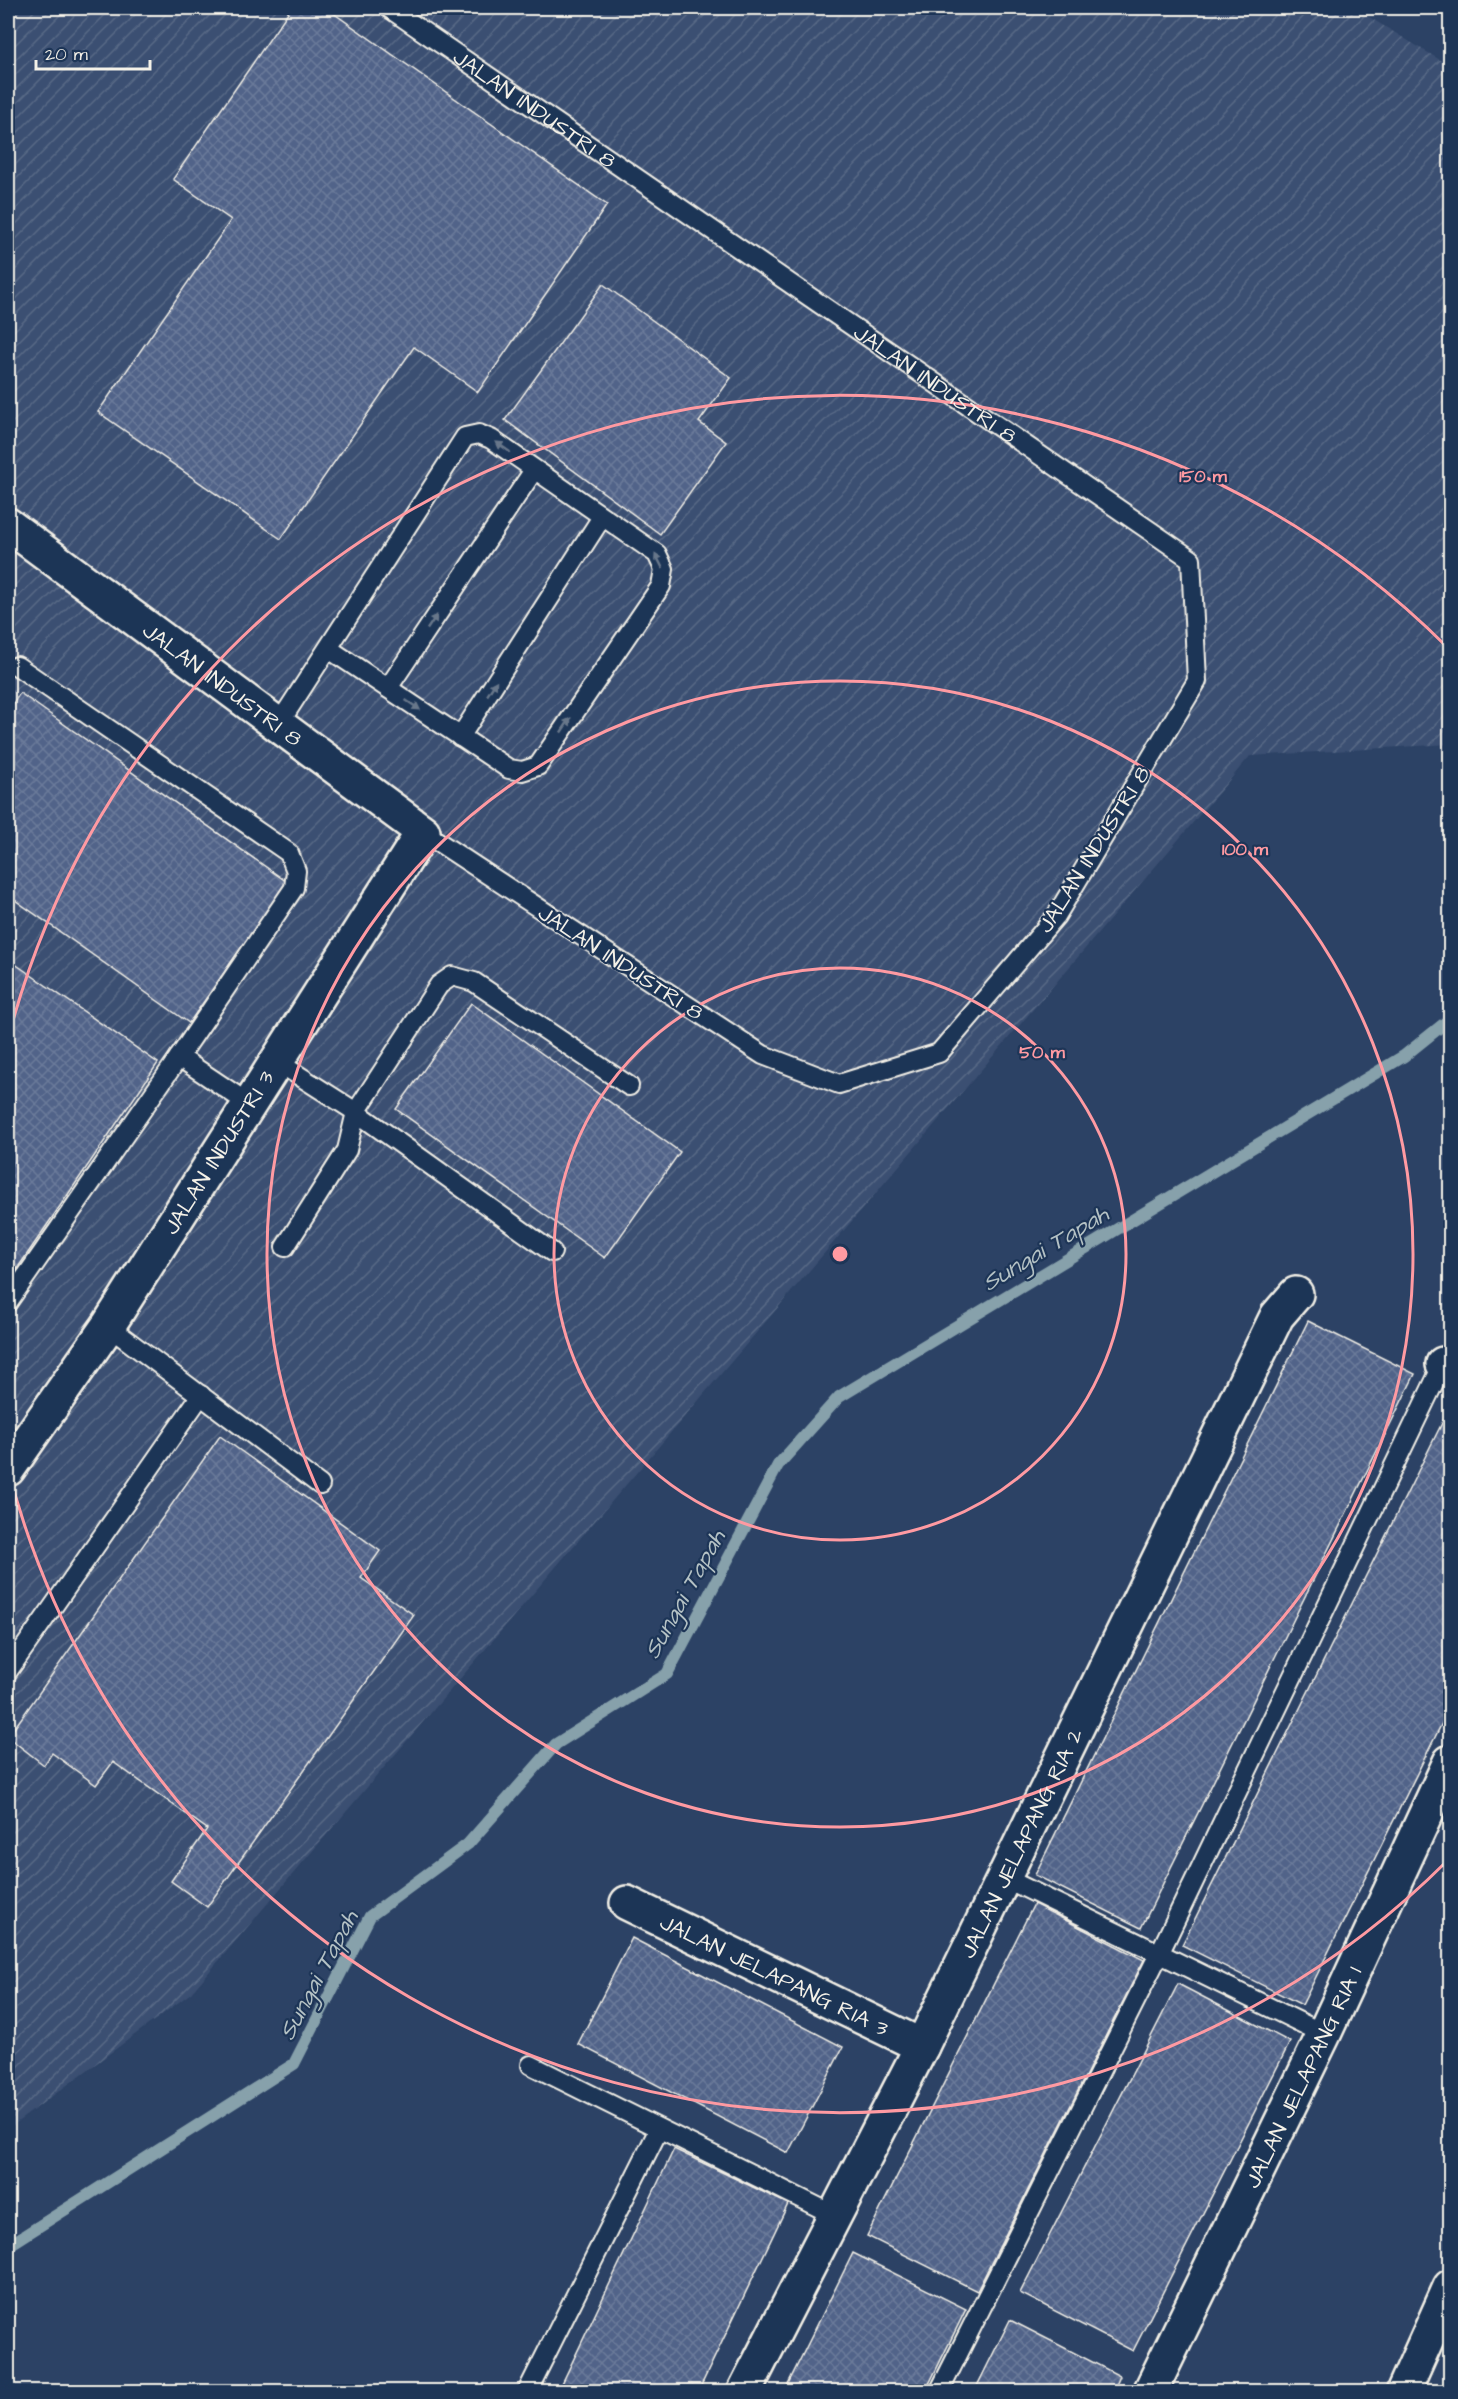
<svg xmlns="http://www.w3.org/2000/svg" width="1458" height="2399" font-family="'Architects Daughter',sans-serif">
	<defs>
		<pattern id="industrial-furrows" width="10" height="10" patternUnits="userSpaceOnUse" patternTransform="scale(1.5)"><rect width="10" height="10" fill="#3b4f72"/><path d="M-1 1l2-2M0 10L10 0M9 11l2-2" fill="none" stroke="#586986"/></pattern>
		<pattern id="building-cross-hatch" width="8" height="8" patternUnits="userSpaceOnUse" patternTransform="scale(1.5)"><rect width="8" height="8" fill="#516389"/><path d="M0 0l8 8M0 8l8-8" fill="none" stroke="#6b7a9a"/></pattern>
	</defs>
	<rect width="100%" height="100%" fill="#2c4265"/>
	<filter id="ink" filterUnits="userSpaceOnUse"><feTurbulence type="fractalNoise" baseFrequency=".0167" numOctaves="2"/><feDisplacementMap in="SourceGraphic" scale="12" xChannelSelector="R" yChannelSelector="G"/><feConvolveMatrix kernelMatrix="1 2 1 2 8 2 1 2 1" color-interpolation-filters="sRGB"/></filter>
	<g filter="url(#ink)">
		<!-- industrial -->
		<path fill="url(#industrial-furrows)" d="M8,8H1354L1450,66V744L1250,756L191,1993L8,2129Z"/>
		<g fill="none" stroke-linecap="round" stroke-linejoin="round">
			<!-- stream -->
			<path stroke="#87a1ab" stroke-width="12" d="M8,2246L294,2064L370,1916L468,1844L556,1744L667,1674L778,1465L839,1397L1404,1056L1450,1019"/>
		</g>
		<!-- building -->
		<path fill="url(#building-cross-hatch)" stroke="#f4f1e8" stroke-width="1.5" d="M291,8H326L607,205L478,392L414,347L281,539L98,412L231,220L173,179Z
			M603,284L731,378L699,422L726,442L660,534L505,420Z
			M20,693L287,882L189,1023L8,895V711Z
			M8,959L158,1063L8,1282Z
			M471,1003L680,1152L605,1258L396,1109Z
			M1308,1321L1415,1374L1141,1928L1035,1875Z
			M1450,1407V1707L1302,2005L1182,1945Z
			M220,1436L380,1551L361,1578L414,1615L207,1907L171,1881L207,1829L113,1762L96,1785L52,1753L44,1765L8,1737Z
			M1034,1904L1144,1960L977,2291L867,2236Z
			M632,1938L843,2047L788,2153L578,2044Z
			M1178,1984L1290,2042L1133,2351L1020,2293Z
			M674,2149L788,2204L698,2392H558Z
			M853,2253L966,2309L925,2392H784Z
			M1010,2320L1120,2376L1113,2392H974Z"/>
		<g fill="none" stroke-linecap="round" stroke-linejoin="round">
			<defs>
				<g id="lane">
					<path id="s1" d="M389,8L1191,559L1197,681L1056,916L939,1053L839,1084L763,1055L423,832"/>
					<path d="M17,666L289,853L296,871L294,888L179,1057L249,1104"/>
					<path d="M388,688L534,470"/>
					<path d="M278,725L465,437L479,434L491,439L657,554L664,569L661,586L538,766L522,771L509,769L329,649"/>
					<path d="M460,737L602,517"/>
					<path d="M276,1061L356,1112L552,1252"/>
					<path d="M285,1247L347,1150L356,1112L439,985L452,976L474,982L629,1086"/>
					<path d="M8,1302L179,1057"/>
					<path d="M108,1326L320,1485"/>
					<path d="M8,1671L201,1395"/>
					<path d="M1005,1878L1324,2034"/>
					<path d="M531,2065L836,2216"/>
					<path d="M527,2392L659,2129"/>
					<path d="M939,2392L1160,1952L1443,1364"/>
				</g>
				<g id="street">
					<path id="s2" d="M8,525L423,832L108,1326L8,1469"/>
					<path d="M1443,1364L1450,1368"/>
					<path id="s3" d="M627,1903L922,2046"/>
					<path id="s4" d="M744,2392L922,2046L1277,1316L1296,1294"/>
					<path id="s5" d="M1150,2392L1324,2034L1450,1762"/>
					<path d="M1403,2392L1450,2287"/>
				</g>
			</defs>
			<!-- lane casing -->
			<use href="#lane" stroke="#f4f1e8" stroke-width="22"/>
			<!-- street casing -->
			<use href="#street" stroke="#f4f1e8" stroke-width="38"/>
			<!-- lane -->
			<use href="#lane" stroke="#1d3557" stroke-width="18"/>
			<!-- street -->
			<use href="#street" stroke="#1d3557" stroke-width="33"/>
		</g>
		<!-- one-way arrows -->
		<defs><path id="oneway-solid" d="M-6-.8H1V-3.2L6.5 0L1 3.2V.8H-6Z" transform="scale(1.5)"/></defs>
		<g fill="#68778a">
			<use href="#oneway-solid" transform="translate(503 447) rotate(-144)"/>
			<use href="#oneway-solid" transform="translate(659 561) rotate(-117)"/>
			<use href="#oneway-solid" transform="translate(432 622) rotate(-56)"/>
			<use href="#oneway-solid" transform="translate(492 688) rotate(-57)"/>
			<use href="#oneway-solid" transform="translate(413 705) rotate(34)"/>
			<use href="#oneway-solid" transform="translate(566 725) rotate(-56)"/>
		</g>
	</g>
	<!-- distance rings -->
	<g fill="none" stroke="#ff9aa2" stroke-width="3">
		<circle cx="840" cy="1254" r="286"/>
		<circle cx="840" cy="1254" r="573"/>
		<path d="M1447 1861A859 859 0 0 1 8 1469M8 1039A859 859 0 0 1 1447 647"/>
	</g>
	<g text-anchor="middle" stroke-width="4.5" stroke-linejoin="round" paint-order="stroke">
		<!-- street labels -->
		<g font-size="22" fill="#f4f1e8" stroke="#1d3557">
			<text dy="8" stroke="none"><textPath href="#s1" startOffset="177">JALAN INDUSTRI 8</textPath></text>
			<text dy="8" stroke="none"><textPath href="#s1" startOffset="663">JALAN INDUSTRI 8</textPath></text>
			<text dy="8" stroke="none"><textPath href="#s2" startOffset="267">JALAN INDUSTRI 8</textPath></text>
			<text transform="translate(1093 849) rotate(-58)" y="8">JALAN INDUSTRI 8</text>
			<text transform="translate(621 962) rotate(33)" y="8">JALAN INDUSTRI 8</text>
			<text transform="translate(218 1152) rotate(-58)" y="8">JALAN INDUSTRI 3</text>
			<text dy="8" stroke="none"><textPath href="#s4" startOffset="615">JALAN JELAPANG RIA 2</textPath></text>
			<text dy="8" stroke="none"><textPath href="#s3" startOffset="164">JALAN JELAPANG RIA 3</textPath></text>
			<text dy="8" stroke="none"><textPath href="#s5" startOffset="350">JALAN JELAPANG RIA 1</textPath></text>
		</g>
		<!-- water labels -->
		<g font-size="24" font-style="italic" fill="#b5c2c5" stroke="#1d3557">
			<text transform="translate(1045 1248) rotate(-31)" y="8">Sungai Tapah</text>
			<text transform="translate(684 1594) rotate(-61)" y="8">Sungai Tapah</text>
			<text transform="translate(318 1975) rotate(-62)" y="8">Sungai Tapah</text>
		</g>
	</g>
	<circle cx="840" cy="1254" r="9" fill="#ff9aa2" stroke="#1d3557" stroke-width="3"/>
	<g font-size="18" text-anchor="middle" font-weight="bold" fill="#ff9aa2" stroke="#1d3557" stroke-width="4.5" stroke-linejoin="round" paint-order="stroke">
		<text x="1203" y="482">150 m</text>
		<text x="1245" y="855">100 m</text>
		<text x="1042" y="1058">50 m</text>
	</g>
	<!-- margin -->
	<rect width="1458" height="2399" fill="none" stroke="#1d3557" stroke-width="30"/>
	<rect x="15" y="15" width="1428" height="2369" fill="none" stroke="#f4f1e8" stroke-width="2" filter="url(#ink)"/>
	<!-- scale -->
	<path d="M36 60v9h114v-9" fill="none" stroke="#f4f1e8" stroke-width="3"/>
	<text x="45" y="60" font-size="18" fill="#f4f1e8" stroke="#1d3557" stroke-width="4.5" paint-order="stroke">20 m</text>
</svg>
